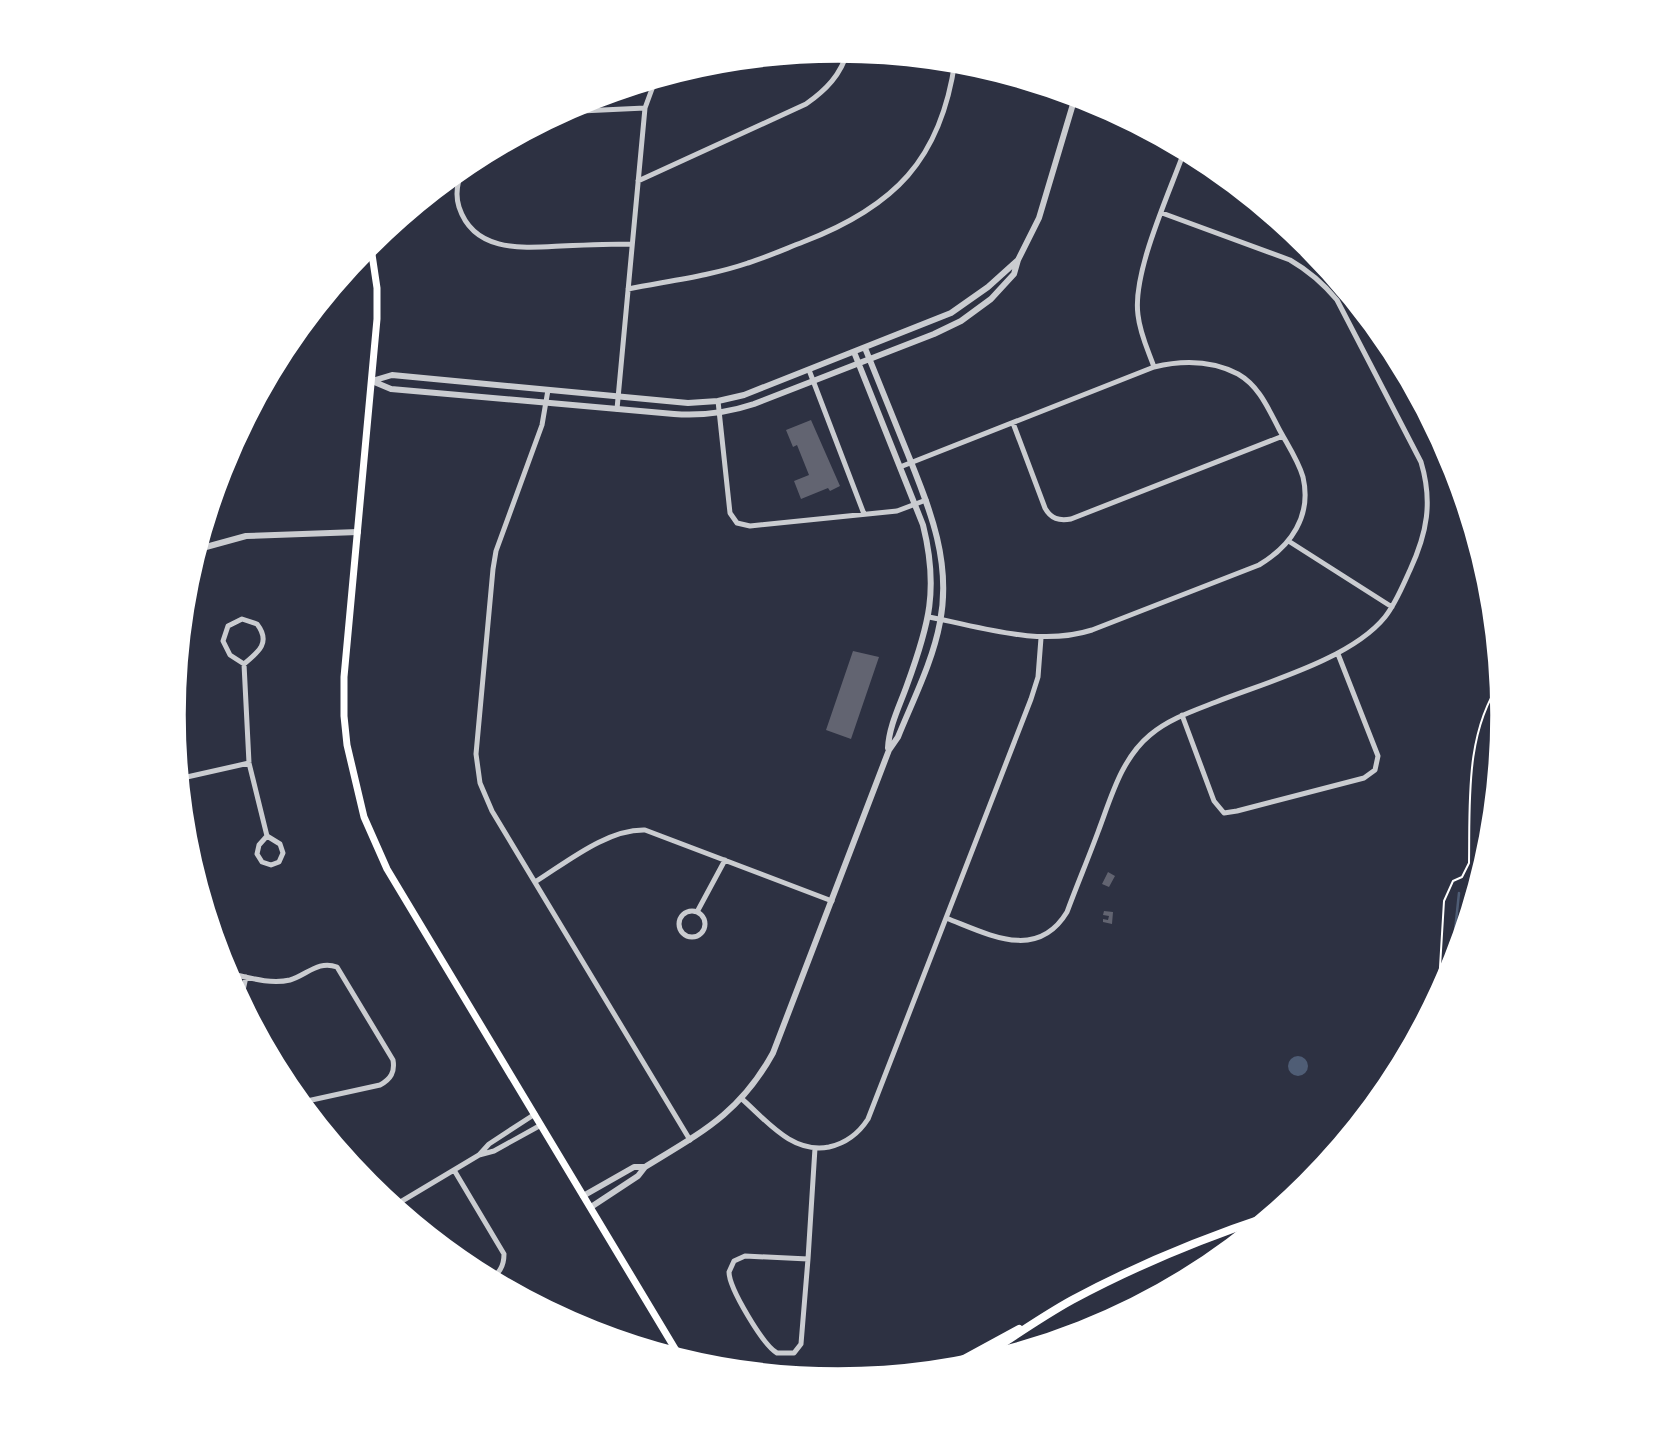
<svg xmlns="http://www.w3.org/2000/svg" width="1676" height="1431" font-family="'Public Sans',sans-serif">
	<rect width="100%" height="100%" fill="#2d3142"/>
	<!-- water -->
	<path fill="#4f5d75" d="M1288 1066a10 10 0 1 1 20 0a10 10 0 1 1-20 0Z"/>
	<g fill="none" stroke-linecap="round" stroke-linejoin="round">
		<!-- stream -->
		<path stroke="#4f5d75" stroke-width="2.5" d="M1450,978L1459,893"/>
	</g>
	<!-- building -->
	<path fill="#626471" d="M811,420L840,486L830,491L828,488L801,499L794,481L809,475L797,445L793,447L786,430Z
		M853,651L879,657L851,739L826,730Z
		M1108,872L1115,876L1109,887L1102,884Z
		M1104,911L1113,912L1112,924L1103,922V919L1108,920L1109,916L1103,915Z"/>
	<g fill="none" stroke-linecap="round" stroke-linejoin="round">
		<!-- path -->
		<path stroke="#fff" stroke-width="2" d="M1438,1000L1444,901L1453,881L1462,877L1469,863C1470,801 1465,733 1501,681"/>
		<!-- minor -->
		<path stroke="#caccd0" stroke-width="5" d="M560,112L645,108
			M469,161C459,173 454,191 459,207C474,253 523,248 561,246C585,245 609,244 632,244
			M638,181L806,104C826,90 841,75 848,50
			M628,289C668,281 710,276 748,263C767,257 785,249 803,242C894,207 941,160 955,61
			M1154,367C1148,350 1140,334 1138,315C1132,272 1170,192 1185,149
			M809,370L864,514
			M266,378C285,373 285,362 285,344
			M548,390L542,425L496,551L493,569L476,754L480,783L492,811L690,1140
			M718,401L730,513L737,523L750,526L897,511L926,500
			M617,409L645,108L656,78
			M1013,423L1045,508C1051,519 1059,521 1071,519L1283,436
			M900,467L1154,367C1183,360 1211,360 1238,374C1259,386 1268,408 1279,429C1287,444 1298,460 1303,477C1312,516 1291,546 1259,565L1092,630C1039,647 982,627 929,617
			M199,537L203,547
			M1290,542L1392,607
			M242,619L257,624C271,642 259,652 244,664L230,655L223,641L228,626Z
			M244,664L249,763L267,836L280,844L283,853L279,862L271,865L262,862L257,854L259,845L267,836
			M1182,715L1214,801L1224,813L1237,811L1364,778L1375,770L1378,756L1338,654
			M178,779L249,763
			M535,882C567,862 607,829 645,830L832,901
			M679 924a13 13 0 1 1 26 0a13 13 0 1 1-26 0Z
			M697,912L725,860
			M946,918C988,934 1037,962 1067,912C1077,885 1088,859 1098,832C1111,798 1121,759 1150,735C1169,719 1193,711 1216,702C1267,682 1351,659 1385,617C1396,603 1403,585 1410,570C1427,533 1433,502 1421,462L1337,300C1323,283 1309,271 1290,260L1162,213
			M223,972C244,976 268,985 290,980C307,975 318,960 337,967L393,1060C395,1072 391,1079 380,1085L298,1103
			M240,1004L246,977
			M742,1099C767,1121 792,1154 829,1147C847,1143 859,1133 868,1119L1031,699L1038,677L1041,638
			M479,1155L494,1151L541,1125
			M454,1170L504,1254C504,1267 499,1274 488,1280
			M392,1207L479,1155L489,1144L535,1114
			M808,1259L801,1344L794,1353H777C763,1345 729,1288 729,1272L734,1261L745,1256L808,1259L815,1148"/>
		<!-- tertiary -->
		<path stroke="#caccd0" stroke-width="6" d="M854,352L923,525C939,589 929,625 907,685C900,705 889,726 888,748
			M372,381L391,389L674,414C702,416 727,413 754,404L934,334L961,321L991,299L1014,274L1018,260L1039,218L1076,94
			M372,381L392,375L688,403L718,401L744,395L951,313L988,287L1018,260
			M195,550L246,536L358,532
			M583,1196L634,1167H645
			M591,1207L638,1176L645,1167C702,1132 740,1113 773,1053L889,750L898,737C913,700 933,661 940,622C952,561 929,507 907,452C893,417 879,383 865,348"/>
		<!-- secondary -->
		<path stroke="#fff" stroke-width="7" d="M370,241L377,288V319L344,677V716L347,745L364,817L387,869L683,1362"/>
		<!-- primary -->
		<path stroke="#fff" stroke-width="8" d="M962,1370C999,1347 1034,1321 1072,1300C1137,1265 1206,1237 1276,1214
			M940,1372L1019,1329"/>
	</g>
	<!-- crop -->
	<path d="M0 0H1676V1431H0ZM184 715a654 654 0 1 1 1308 0a654 654 0 1 1-1308 0Z" fill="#fff" fill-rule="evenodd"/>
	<path fill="none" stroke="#fff" stroke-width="3.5" d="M184 715a654 654 0 1 1 1308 0a654 654 0 1 1-1308 0Z"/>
</svg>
